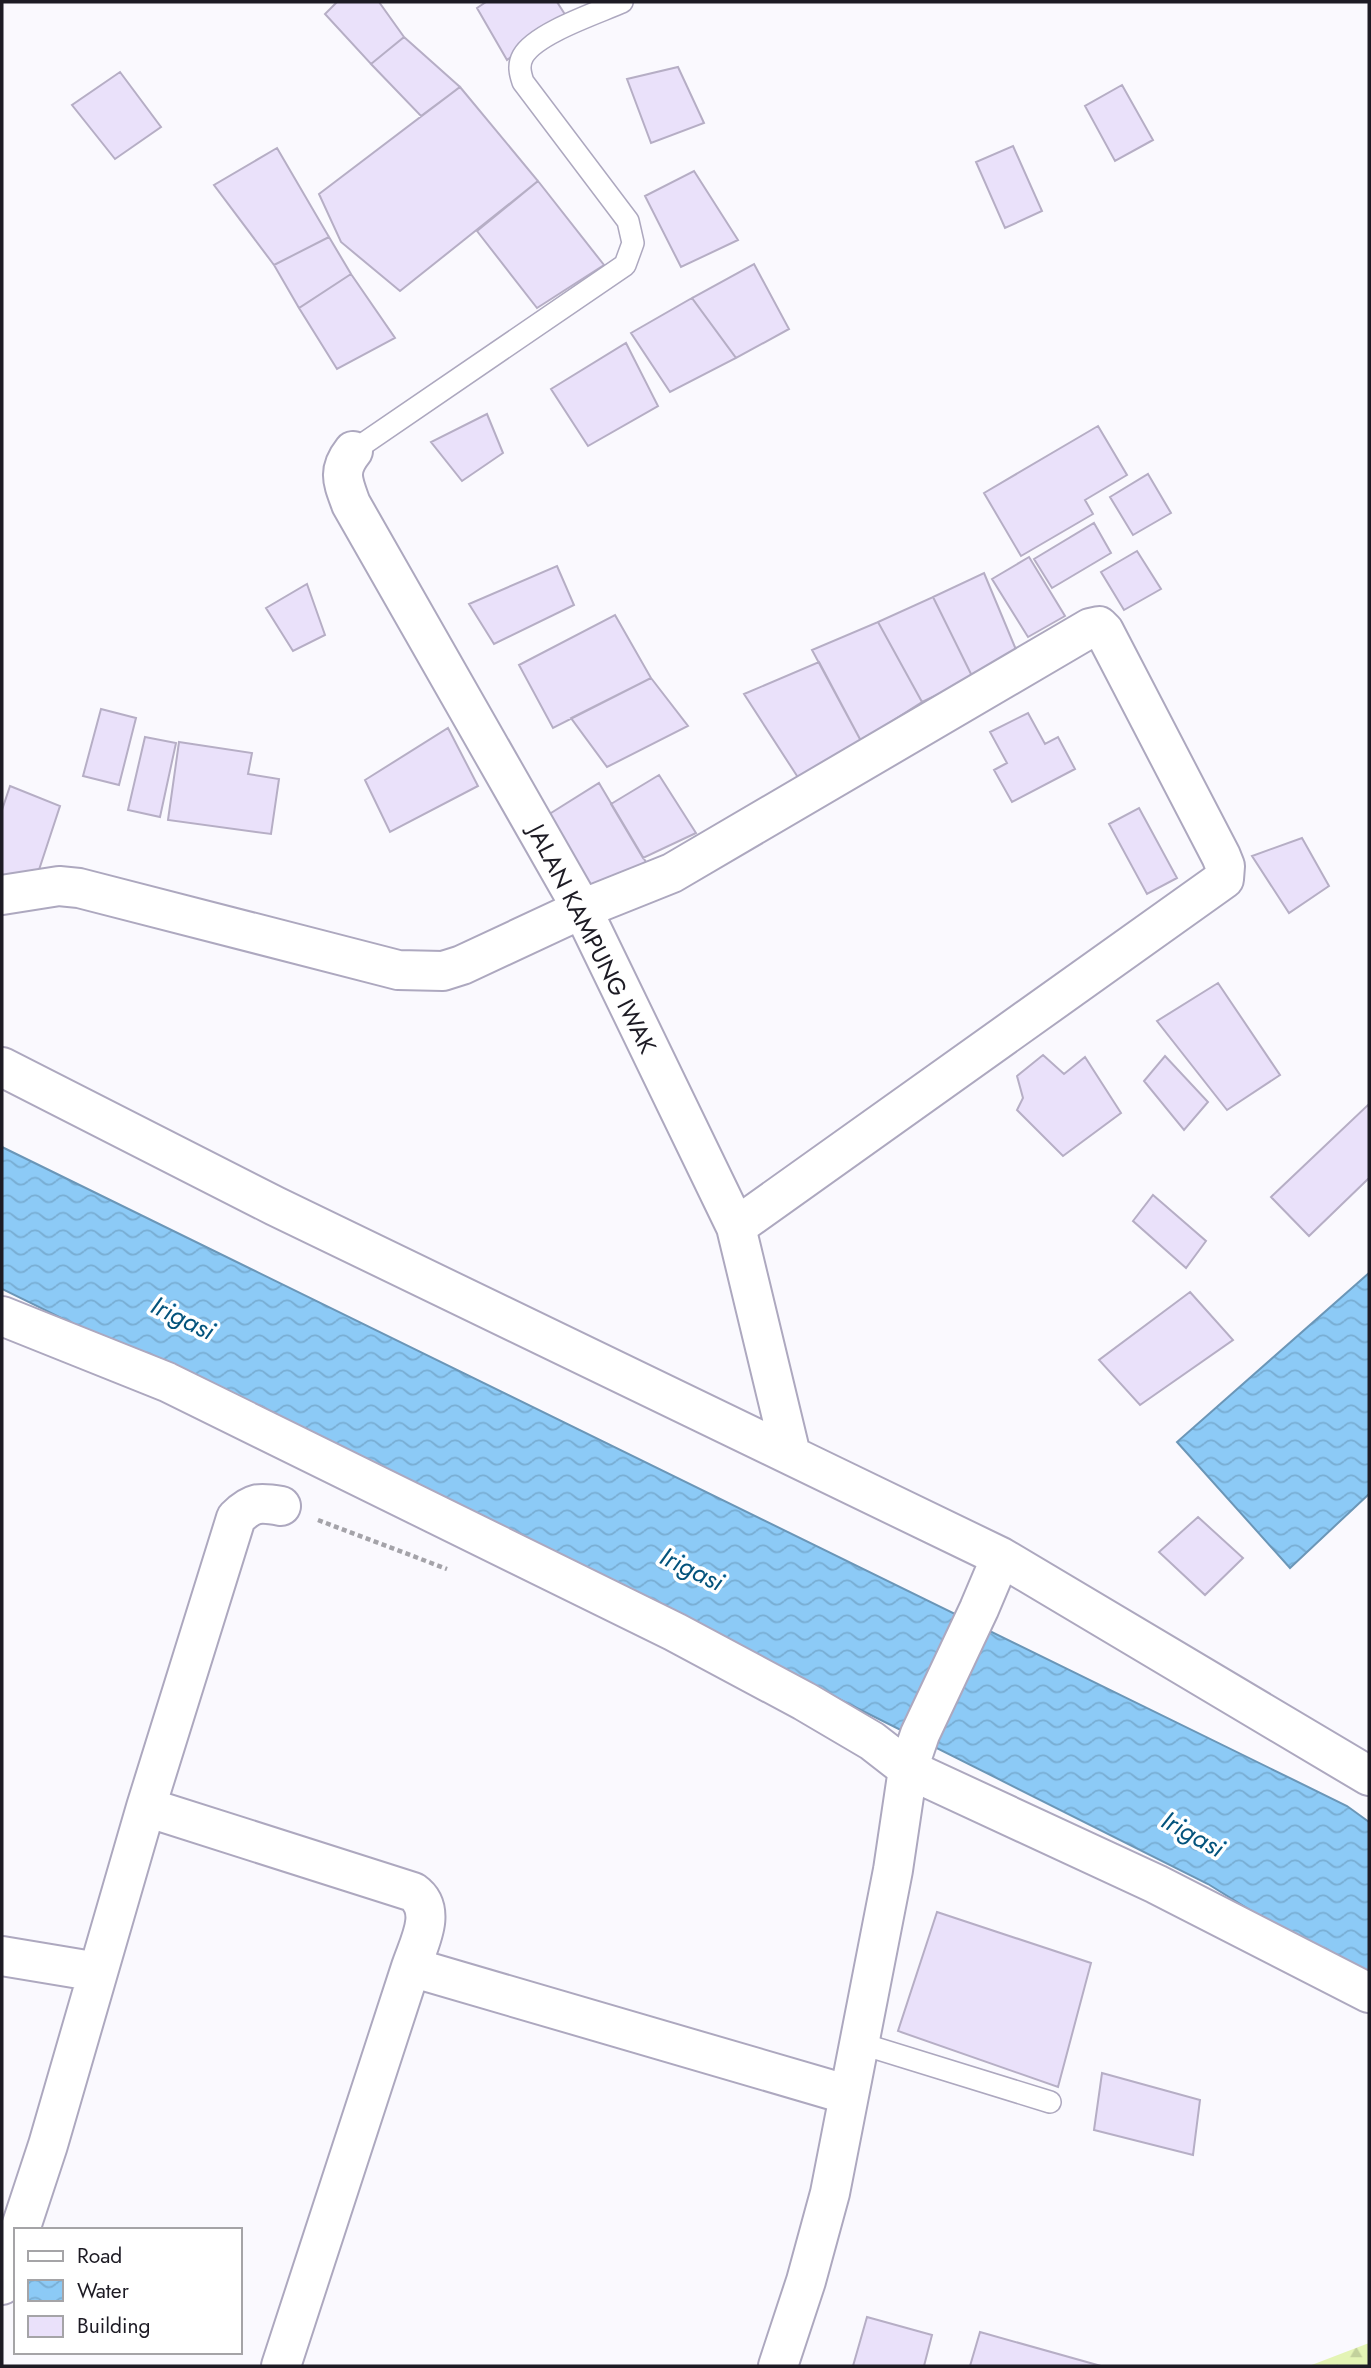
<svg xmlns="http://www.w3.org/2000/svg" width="1371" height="2368" font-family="Jost,sans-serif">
	<defs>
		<pattern id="forest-firs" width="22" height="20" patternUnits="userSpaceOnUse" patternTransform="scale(1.75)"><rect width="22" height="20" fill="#e4f4b5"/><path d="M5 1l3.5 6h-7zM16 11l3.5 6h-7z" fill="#c3d19c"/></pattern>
		<pattern id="water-waves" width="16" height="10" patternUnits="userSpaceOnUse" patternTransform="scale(1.75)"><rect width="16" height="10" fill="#8ccaf6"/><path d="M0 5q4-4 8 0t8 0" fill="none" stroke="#78add3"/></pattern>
	</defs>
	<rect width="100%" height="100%" fill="#faf9fe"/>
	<!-- forest -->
	<path fill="url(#forest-firs)" d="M1369,2343V2366H1309Z"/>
	<!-- water -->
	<path fill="url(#water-waves)" stroke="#6b96b7" stroke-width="2" d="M2,1147L1347,1806L1369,1822V1984L1208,1884L795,1677L2,1289Z
		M1369,1273V1494L1290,1568L1177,1442Z"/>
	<!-- building -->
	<path fill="#eae1fa" stroke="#b6aec5" stroke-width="2" d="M337,2H379L404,37L371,64L325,14Z
		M486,2H557L566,16L507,60L477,8Z
		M404,37L460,87L421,116L371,64Z
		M678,67L704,123L651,143L627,79Z
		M120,72L161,127L115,159L72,105Z
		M1122,85L1153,140L1115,161L1085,106Z
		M460,87L538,181L400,291L341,242L319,194Z
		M1013,146L1042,211L1005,228L976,162Z
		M277,148L329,237L274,265L214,185Z
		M694,171L738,240L681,267L645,196Z
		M538,181L604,265L537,308L477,231Z
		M329,237L351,274L299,308L274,265Z
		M754,264L789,329L736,358L692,298Z
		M351,274L395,338L337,369L299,308Z
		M692,298L736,358L670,392L631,333Z
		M626,343L658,406L588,446L551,389Z
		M487,414L503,453L462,481L431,442Z
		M1098,426L1127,475L1085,500L1093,514L1021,556L984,493Z
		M1148,474L1171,513L1133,535L1110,497Z
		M1094,523L1111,553L1052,588L1034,559Z
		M1137,551L1161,589L1124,610L1101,572Z
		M1029,557L1065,616L1028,637L992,579Z
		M557,566L574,605L494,644L469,604Z
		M984,573L1017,652L973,678L933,597Z
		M307,584L325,635L293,651L266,608Z
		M933,597L973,678L922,702L878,622Z
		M615,615L651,678L553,728L519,665Z
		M878,622L922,702L861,741L812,650Z
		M819,662L861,741L799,779L744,694Z
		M651,678L688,726L607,767L571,718Z
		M101,709L136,718L119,785L83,776Z
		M1028,713L1045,744L1058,737L1075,769L1012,802L994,770L1007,763L990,732Z
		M448,728L478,786L390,832L365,780Z
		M145,737L176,743L160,817L128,810Z
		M179,742L252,753L248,774L279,779L271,834L168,820Z
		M659,775L696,833L643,858L611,804Z
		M599,783L650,869L593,904L543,818Z
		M10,786L60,806L33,888L2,878V810Z
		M1139,808L1177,878L1147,894L1109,824Z
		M1302,838L1329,886L1289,913L1252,856Z
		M1218,983L1280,1075L1227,1110L1157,1021Z
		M1043,1055L1064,1074L1085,1057L1121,1113L1063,1156L1017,1110L1023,1098L1017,1076Z
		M1165,1056L1208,1102L1184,1130L1144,1081Z
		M1369,1104V1178L1309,1236L1271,1197Z
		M1153,1195L1206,1241L1186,1268L1133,1221Z
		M1190,1292L1233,1340L1140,1405L1099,1360Z
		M1198,1517L1243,1558L1205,1595L1159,1552Z
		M937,1912L1091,1963L1058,2087L898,2031Z
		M1102,2073L1200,2100L1193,2155L1094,2130Z
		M867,2317L932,2335L924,2366H853Z
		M980,2332L1101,2366H970Z"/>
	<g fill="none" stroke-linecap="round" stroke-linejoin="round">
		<defs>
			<path id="service" d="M353,451L625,265L633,243L628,221L523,82C520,73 518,65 523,56C536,33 597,13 622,2
				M859,2043L1050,2102"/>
			<path id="minor" d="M353,451C337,471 343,482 351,504L582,909L736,1227L791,1455
				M2,895L59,886L79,888L398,970L443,971L462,965L582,909L672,873L1090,628L1099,626L1104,631L1221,856L1225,866L1224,879L736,1227
				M2,1067L275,1206L1001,1557L1369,1776
				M2,1316L167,1382L675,1632L804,1701L872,1741L908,1769L1156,1884L1369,1993
				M146,1807L413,1892C438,1910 419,1943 411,1967L281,2366
				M2,1956L98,1972
				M411,1967L849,2095
				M20,2230L48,2145L146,1807L236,1518C252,1502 259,1502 281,1506
				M2,2285L16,2243
				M778,2366L806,2281L830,2193L893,1870L908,1769L920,1734L979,1609L1001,1557"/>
		</defs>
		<!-- service casing -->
		<use href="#service" stroke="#ada8bf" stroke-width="24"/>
		<!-- minor casing -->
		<use href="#minor" stroke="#ada8bf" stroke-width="42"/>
		<!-- path -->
		<path stroke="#a4a3a9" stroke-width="4.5" stroke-dasharray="5 3.5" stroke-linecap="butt" d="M318,1520L447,1569"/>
		<!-- service -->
		<use href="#service" stroke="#fff" stroke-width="21"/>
		<!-- minor -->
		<use href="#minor" stroke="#fff" stroke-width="38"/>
	</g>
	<g text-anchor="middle" stroke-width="7" stroke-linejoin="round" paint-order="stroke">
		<!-- street labels -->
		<g font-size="24" fill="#1d1b24" stroke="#fff">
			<text transform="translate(592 939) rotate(63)" y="8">JALAN KAMPUNG IWAK</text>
		</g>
		<!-- water labels -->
		<g font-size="26" font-style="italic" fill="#03537c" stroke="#fff">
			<text transform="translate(183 1318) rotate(26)" y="9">Irigasi</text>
			<text transform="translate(692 1569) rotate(26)" y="9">Irigasi</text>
			<text transform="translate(1193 1834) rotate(29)" y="9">Irigasi</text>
		</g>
	</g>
	<!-- border -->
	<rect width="1371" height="2368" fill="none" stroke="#1d1b24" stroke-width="7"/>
	<!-- legend -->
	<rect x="14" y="2228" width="228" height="126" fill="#ffffff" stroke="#a5a4a7" stroke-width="2"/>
	<rect x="28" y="2251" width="35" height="10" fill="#ffffff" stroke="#a5a4a7" stroke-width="2"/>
	<text x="77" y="2263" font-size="21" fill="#1d1b24">Road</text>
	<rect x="28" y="2280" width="35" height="21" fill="url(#water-waves)" stroke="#a5a4a7" stroke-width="2"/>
	<text x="77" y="2298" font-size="21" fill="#1d1b24">Water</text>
	<rect x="28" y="2316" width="35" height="21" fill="#eae1fa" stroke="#a5a4a7" stroke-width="2"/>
	<text x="77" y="2333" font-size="21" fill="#1d1b24">Building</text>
</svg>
